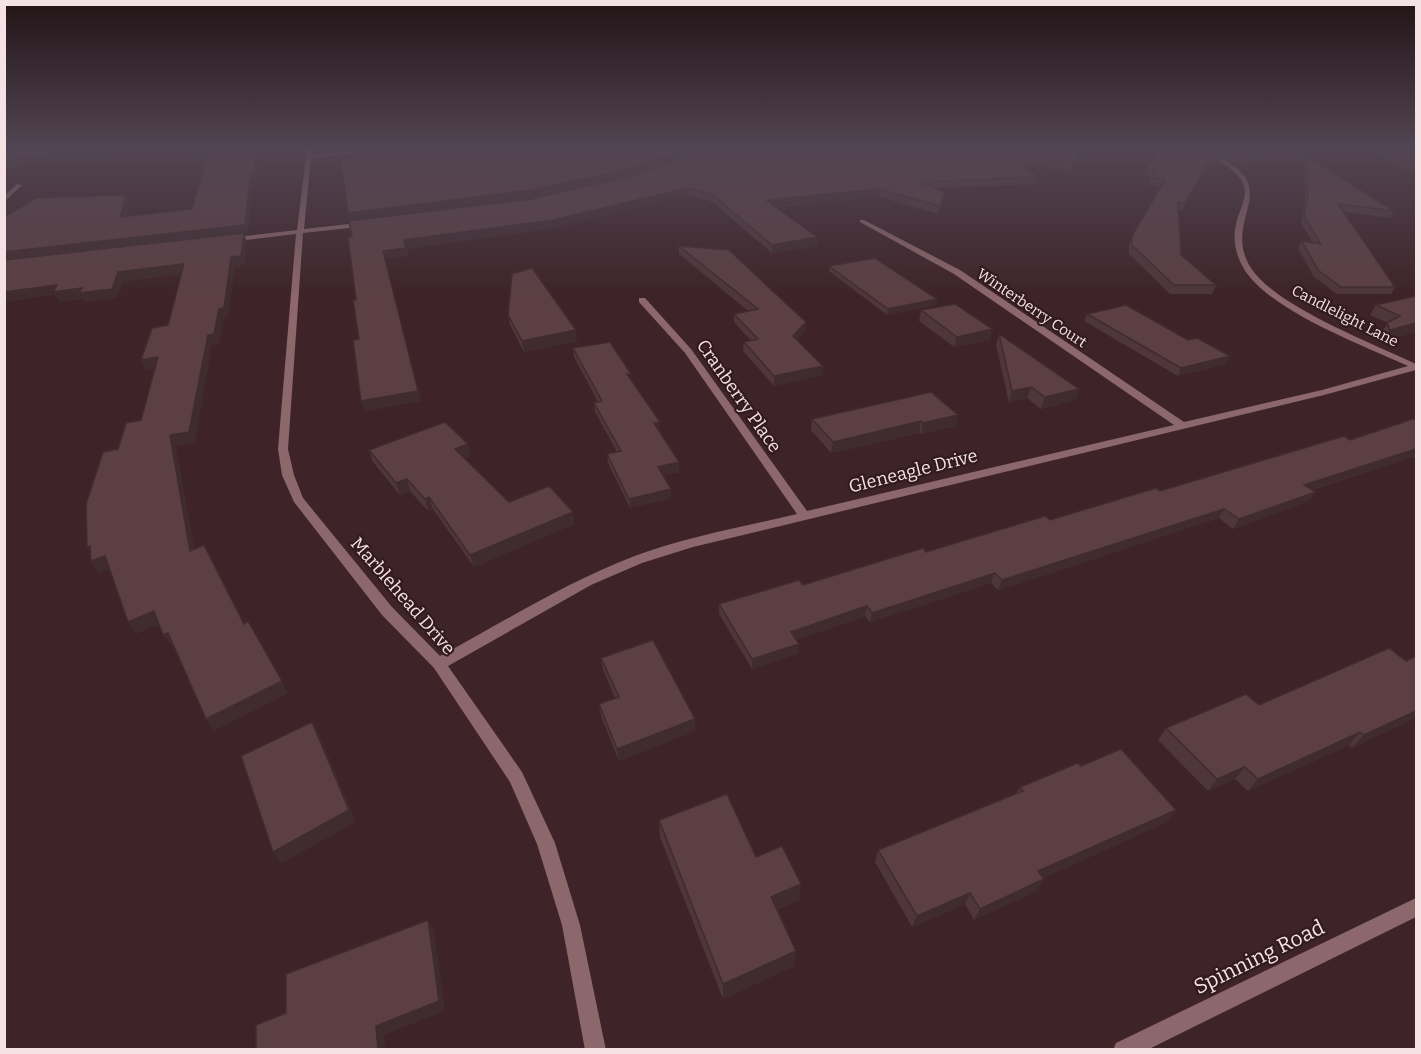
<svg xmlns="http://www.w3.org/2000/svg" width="1421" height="1054" font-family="Bitter,serif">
	<rect width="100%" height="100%" fill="#3e2428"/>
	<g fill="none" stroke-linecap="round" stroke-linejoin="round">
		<!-- minor -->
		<path fill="#8c676b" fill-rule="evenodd" d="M307,148H312L311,155L370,149L373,151L311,158L304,229L367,222L370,224L367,226L303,233L288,449L294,475L303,498L392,607L440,656C503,622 565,583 632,557C685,537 742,527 797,514L685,353L639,302V298H645L691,349L807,511L1174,425L954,274L860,222V220H864L960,270L1184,422L1322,390L1408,366C1362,345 1270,311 1244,269C1235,254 1232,237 1237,220C1243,200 1253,188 1233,171C1220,159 1203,156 1188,148C1200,147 1212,154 1223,159C1282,191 1221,221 1251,268C1275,306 1374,344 1416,364V370L1324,395L693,547L642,563L591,585L448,666L522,772L555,843L580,925L606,1050H585L562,925L537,844L510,782L434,668L382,615L294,502L282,475L278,449L296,234L229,242L226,240L229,238L297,230Z
			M17,184L22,185L4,202V196Z"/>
		<!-- tertiary -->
		<path fill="#8c676b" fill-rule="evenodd" d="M1416,898V917L1147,1050H1113L1116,1043Z"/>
	</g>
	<!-- wall -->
	<path fill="#4e363a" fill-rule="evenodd" d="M973,148H1119L1079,153L1070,171L1019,163L1038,177L1036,184L935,188L943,201L938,214L879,197L776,207L817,246L772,253L712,202L687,195L554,228L406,249L408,256L385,259L421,401L365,411L356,300L348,237L531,199L626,177Z
		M1162,148H1295L1304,153L1301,160L1233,163L1222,157L1219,164L1208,165L1182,211L1178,210L1181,255L1216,285L1212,294H1170L1129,254V245L1132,236L1161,187L1148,185L1151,177L1144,176L1146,169ZM1202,149H1207L1220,156Z
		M1367,148H1416V175Z
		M1306,156L1394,211L1390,218L1343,212L1395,287L1391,294H1337L1314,277L1298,248L1302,241L1313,243L1301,223L1305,203L1304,162Z
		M679,246L805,331L797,340L823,366L822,375L774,386L743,351L744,342L751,341L734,322V314L748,311L679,254Z
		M829,266L936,305L887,315L829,271Z
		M1416,296V332L1384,340L1381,333L1388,323L1370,315L1376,305Z
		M921,310L990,340L954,347L919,321Z
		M1087,314L1226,364L1178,376L1084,321Z
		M508,315L577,341L524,352L510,325Z
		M999,334L1079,389L1075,400L1041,409L1027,398L1009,403L996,345Z
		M573,348L631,380L660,431H659L679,462V472L663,475L671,489V498L630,508L608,463L607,454L617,452L595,412L594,403L598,402L574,357Z
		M958,415L955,426L921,434L919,433L831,453L811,430L812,419Z
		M1416,418V459L1413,457L1312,490L1309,501L1233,529L1219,518L998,590L991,583L870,622L865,616L796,640L798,653L752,669L719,614V604L803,585L926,552L1160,491L1350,440Z
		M369,450L470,456L464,458L509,502L573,512L574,524L474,567L433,509L428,511L410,491L400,495L373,462Z
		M601,658L695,731L619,761L601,716L599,704L615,698L603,670Z
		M1259,705L1416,717L1352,748L1349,745L1248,791L1235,779L1208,791L1158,740L1166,728Z
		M1081,766L1176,810L1167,822L1043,878L1037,891L974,920L965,904L912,927L875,862L878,850L1016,793L1020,787Z
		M659,820L756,857L799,900L777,909L794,966L723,999L660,837Z"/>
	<!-- shaded-wall -->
	<path fill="#402c2f" d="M87,148H135L4,169V161Z
		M256,148H263L262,154H259L256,179H254L248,233L244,234L247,242L245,265L235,267L228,318L224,319L219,344L212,345L195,443L176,447L197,562L190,551L170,435L208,335L219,309L231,257L4,262V252L245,225L251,171Z
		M693,148H714L621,178L532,198L350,221L348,213Z
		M1080,148H1119L1079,153L1070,171L1072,164Z
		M1211,158L1208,165L1182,211L1185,203Z
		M687,188V195L554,228L406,249L408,256L385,259L421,401L365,411L361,401L383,251L404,240Z
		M880,189L879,197L766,207V200Z
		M945,193L943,201L938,214L940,206Z
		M126,195L130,203L124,226L120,217Z
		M817,237V246L772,253V245Z
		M184,264L188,273L123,282L117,298L85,303L82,299L59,302L55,295L4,302V292L118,272Z
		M937,299L936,305L887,315L888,309Z
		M806,322L805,331L793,345V336Z
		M1416,323V332L1384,340L1390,330Z
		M992,329L990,340L954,347L957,337Z
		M576,330L577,341L524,352L522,341Z
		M1230,356L1226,364L1178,376L1181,368Z
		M158,357L164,368L146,370L141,360Z
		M823,366L822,375L774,386V376Z
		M1031,387L1027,398L1009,403L1012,391Z
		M1079,389L1075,400L1041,409L1045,397Z
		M958,415L955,426L921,434L923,423Z
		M921,421L919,433L831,453L833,442Z
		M660,422V431L655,432L654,423Z
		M468,444L470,456L458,460L455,449Z
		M1416,449V453L1413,457L1298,494L1304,485Z
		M679,462V472L659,476L658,467Z
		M407,479L410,491L400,495L396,483Z
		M671,489V498L630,508L629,499Z
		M1316,492L1309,501L1233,529L1239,519Z
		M429,497L433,509L428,511L425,499Z
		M1224,509L1219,518L998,590L1002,580Z
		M573,512L574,524L474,567L470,555Z
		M105,556L113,568L99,573L91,561Z
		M995,573L991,583L870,622L872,613Z
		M867,606L865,616L790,642L791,632Z
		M154,611L162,623L136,634L128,622Z
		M248,621L288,693L214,731L206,719Z
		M168,633L176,645L172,647L163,635Z
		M799,644L798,653L752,669V659Z
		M1416,711V717L1352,748L1364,735Z
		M695,719V731L619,761L617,749Z
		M312,722L319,734L356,822L282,863L273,852Z
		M1360,732L1349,745L1248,791L1258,779Z
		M1245,767L1235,779L1208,791L1217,779Z
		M1176,810L1167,822L1032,883L1038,871Z
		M1044,879L1037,891L974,920L980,909Z
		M801,884L799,900L770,913L771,897Z
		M970,893L965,904L912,927L917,916Z
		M428,920L434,930L445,1011L384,1035L385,1050H378L376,1026Z
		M796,951L794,966L723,999V984Z"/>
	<!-- building -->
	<path fill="#5b3f43" stroke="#402c2f" stroke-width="1.5" d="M4,148H87L4,161Z
		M210,148H256L254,171H251L245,225L4,252V217L36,198L126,195L120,217L192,209Z
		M365,148H693L621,171L531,190L348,213L341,159L355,158L353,149Z
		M715,148H973L983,152L990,150V148H1080L1072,164L1005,153L1038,177L921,182L945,193L940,206L880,189L766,200L817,237L772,245L712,194L687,188L553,220L404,240L406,248L383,251L418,391L361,401L353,340L359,339L353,300H356L348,237H352L349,221L531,199L626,177Z
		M1162,148H1200L1222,157L1211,158L1185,203L1178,202L1181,255L1216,285H1174L1132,245V236L1165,180L1151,177L1156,170L1146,169Z
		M1219,148H1295L1304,153L1236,156Z
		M1382,148H1416V166Z
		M1306,156L1394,211L1338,204L1395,287H1341L1318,270L1302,241L1321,244L1304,216L1308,197Z
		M244,233L241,256L231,257L224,308L219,309L214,334L208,335L189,432L170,435L190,551L204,545L244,624L248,621L282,681L206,719L168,633L163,635L154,611L128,622L105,556L91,561L90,546L87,547L86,504L103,452L118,449L126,423L141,420L158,357L141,360L152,328L168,325L184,264L118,272L112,289L79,293L82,288L53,292L57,285L4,292V260Z
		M679,246L729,250L806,322L793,336L823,366L774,376L744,342L758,339L734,314L758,309Z
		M875,258L937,299L888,309L829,266Z
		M532,268L576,330L522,341L508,315L512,274Z
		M1416,296V323L1390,330L1387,323L1400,316L1376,305Z
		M955,304L992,329L957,337L921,310Z
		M1126,305L1188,340L1197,338L1230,356L1181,368L1087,314Z
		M999,334L1079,389L1045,397L1031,387L1012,391Z
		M610,342L631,374H627L660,422L654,423L679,462L658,467L671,489L629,499L607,454L621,451L594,403L602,401L573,348Z
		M931,392L958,415L923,423L921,421L833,442L812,419Z
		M1416,418V449L1304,485L1316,492L1239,519L1224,509L1002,580L995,573L872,613L867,606L791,632L799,644L752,659L719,604L799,580L803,585L923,548L926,552L1045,516L1050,520L1156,488L1160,491L1344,436L1350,440Z
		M445,422L468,444L455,449L509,502L549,486L573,512L470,555L429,497L425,499L407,479L396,483L369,450Z
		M653,640L695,719L617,749L599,704L619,697L601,658Z
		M1389,648L1406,661L1416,656V711L1364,735L1360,732L1258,779L1245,767L1217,779L1166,728L1246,694L1259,705Z
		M312,722L349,810L273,852L241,756Z
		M1121,749L1176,810L1038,871L1044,879L980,909L970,893L917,916L878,850L1023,791L1020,787L1078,763L1081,766Z
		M727,794L756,857L782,846L801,884L771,897L796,951L723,984L659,820Z
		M428,920L439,1001L376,1026L378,1050H256V1025L286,1013V974Z"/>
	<!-- sky -->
	<linearGradient id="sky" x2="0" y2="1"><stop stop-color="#221416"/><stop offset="0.5" stop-color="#524553"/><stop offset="1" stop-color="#524553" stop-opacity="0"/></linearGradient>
	<rect width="1421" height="295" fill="url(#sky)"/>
	<g text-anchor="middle" stroke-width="4.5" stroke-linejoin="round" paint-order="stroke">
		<!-- far-street labels -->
		<g font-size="15" fill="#f4e2e4" stroke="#331a1e">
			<text transform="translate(1032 308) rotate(34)" y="5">Winterberry Court</text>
			<text transform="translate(1345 316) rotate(27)" y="5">Candlelight Lane</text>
		</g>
		<!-- street labels -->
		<g font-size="18" fill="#f4e2e4" stroke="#331a1e">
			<text transform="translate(739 396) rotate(55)" y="6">Cranberry Place</text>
			<text transform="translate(913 471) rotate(-14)" y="6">Gleneagle Drive</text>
			<text transform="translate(403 596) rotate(49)" y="6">Marblehead Drive</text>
		</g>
		<!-- near-street labels -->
		<g font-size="21" fill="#f4e2e4" stroke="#331a1e">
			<text transform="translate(1259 957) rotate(-26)" y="7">Spinning Road</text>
		</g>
	</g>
	<!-- border -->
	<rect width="1421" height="1054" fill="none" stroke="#f4e2e4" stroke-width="12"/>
</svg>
